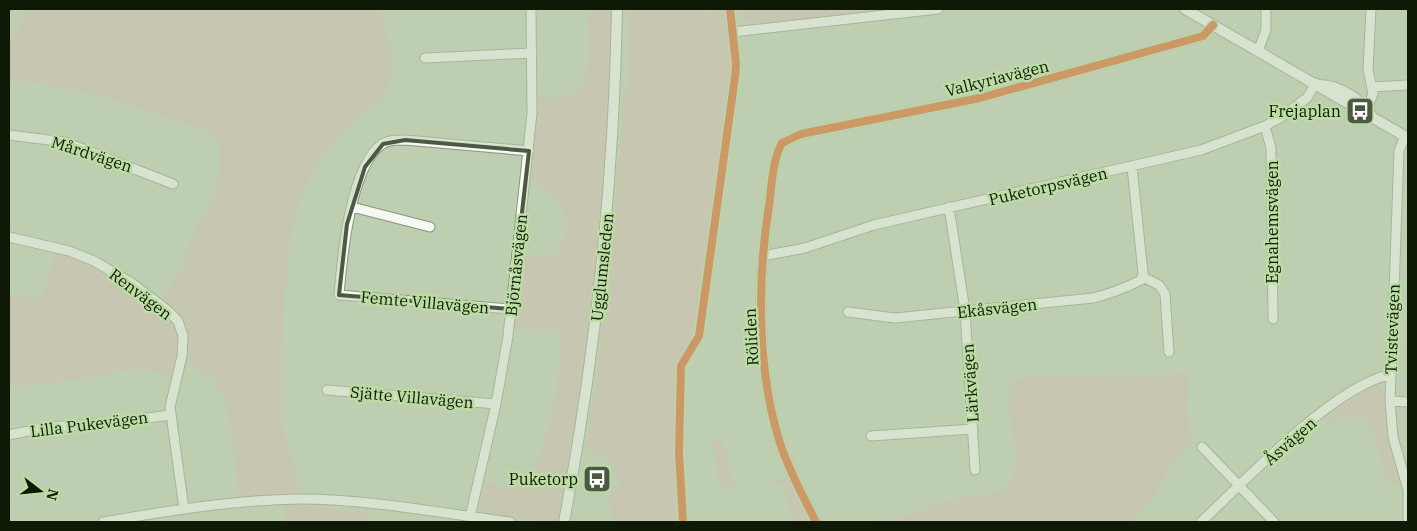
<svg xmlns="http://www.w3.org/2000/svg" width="1417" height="531" font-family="'IBM Plex Serif',serif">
	<rect width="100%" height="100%" fill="#becfb1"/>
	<!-- green -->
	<path fill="#d2bcb2" d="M25,9H379C389,33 400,74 383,97C375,107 360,114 350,123C333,138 309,173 302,195C284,245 282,333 282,387C283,400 281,415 283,428C287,451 299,470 299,494L239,499C235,471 233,407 217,385C211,377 196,368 188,360C188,329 188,319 162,300L181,270L191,236L212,202L220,170L219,143L202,129L107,97L23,81L9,84V40L18,32Z
		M587,9H615L599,283L562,517L556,522H551L490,516L480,510L485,483L506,486L529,479C554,429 558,385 562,330L514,329L521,255L553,258C560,252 562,245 564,237C571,209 556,190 530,179L539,97L566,98C598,78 588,41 587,9Z
		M629,9H708L709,26V9H728L735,64L734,82L696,335L680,363L678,371L676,436L681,522H619L613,520L608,497L613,488L620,487L613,463L605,456L592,455L587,444L611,267L624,92L629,91Z
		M734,9H889L756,26L735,12Z
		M55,252C67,255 79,258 91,264C114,275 172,309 179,335C182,348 177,363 173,376L138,369L93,378L9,387V295L42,299Z
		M1182,372L1189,379L1187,408L1191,440L1165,475L1151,502L1133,522H857L905,516L950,500L1003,490L1011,482L1014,469L1015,451L1008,396L1012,382L1032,376L1046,374L1107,377L1135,374L1154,377Z
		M1374,384L1387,391V422L1400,477V482L1390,485L1385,481L1378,446L1366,417L1334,418L1327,425L1323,422Z
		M723,440L734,486L719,488L713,442Z
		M789,479L810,519L809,522H791L785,484L778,485L773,481Z
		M295,504L364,512L372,522H284L285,505Z"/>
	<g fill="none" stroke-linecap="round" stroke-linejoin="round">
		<defs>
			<path id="minor" d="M733,32L938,9
				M1258,51L1266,30V9
				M425,58L532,53
				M1372,87L1408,85
				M1365,113L1373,94L1368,69L1371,9
				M1265,126L1271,148L1273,319
				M9,135L65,142L173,184
				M1405,136L1399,151L1390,401L1393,437L1408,490V522
				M352,207L430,227
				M949,207L965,311L975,470
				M9,237L69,251L94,261L133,284L166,309L178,321L183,336L182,356L170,407L184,509
				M763,256L805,248L874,225L1201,150L1265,126L1281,117L1307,98L1316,83
				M1143,277L1159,285L1165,294L1169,352
				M511,309L339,295C342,258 350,167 382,144C389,140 396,140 405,140L529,151
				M848,312L895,318L1093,298C1110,294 1125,288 1141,280L1143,273L1132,167
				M327,390L496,404
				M1390,401L1408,402
				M9,435L48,427L111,423L170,415
				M871,436L973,429
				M1202,447L1274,522
				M470,517L496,404L508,336L532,113L531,9
				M103,522C167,511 233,500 299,499C368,499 441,513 510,522
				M816,522C803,496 789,471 780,443C757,371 757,280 769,206C772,185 772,161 782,143L801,134L980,98L1203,36L1213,25
				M1201,522C1245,481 1333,387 1389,375"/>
			<path id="tertiary" d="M1185,9L1408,138
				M1320,85C1338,85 1362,100 1371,115
				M564,522C596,352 614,182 617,9"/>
		</defs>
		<!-- minor casing -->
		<use href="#minor" stroke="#89957e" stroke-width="11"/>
		<!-- tertiary casing -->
		<use href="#tertiary" stroke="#89957e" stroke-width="12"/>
		<!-- minor -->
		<use href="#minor" stroke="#f5f8f3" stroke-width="9"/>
		<!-- tertiary -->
		<use href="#tertiary" stroke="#f5f8f3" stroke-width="10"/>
		<defs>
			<path id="cycleway" d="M683,522L679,452L681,366L699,336L735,77L736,64L730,9
				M816,522C803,496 789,471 780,443C757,371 757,280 769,206C772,185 772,161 782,143L801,134L980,98L1203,36L1213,25"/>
		</defs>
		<!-- cycleway casing -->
		<use href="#cycleway" stroke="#bcdca4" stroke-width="11"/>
		<!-- cycleway -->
		<use href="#cycleway" stroke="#dd560c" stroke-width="8"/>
	</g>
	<!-- marked area -->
	<path d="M0 0H1417V531H0ZM405,140L529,151L511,309L339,295L347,224L365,167L383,144Z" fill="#becfb1" fill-opacity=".55" fill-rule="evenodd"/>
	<path fill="none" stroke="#4c5942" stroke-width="4" stroke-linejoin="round" d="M405,140L529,151L511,309L339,295L347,224L365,167L383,144Z"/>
	<!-- icons -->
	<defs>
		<symbol id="bus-square" viewBox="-11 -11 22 22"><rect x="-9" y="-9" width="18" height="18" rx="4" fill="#4c5942" stroke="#bcdca4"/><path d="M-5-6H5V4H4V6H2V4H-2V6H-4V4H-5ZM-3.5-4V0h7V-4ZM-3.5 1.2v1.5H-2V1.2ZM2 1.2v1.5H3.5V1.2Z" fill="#fff"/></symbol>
	</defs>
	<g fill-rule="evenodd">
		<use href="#bus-square" x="1344" y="95" width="32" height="32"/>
		<use href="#bus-square" x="581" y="463" width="32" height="32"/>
	</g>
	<g text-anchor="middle" stroke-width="5" stroke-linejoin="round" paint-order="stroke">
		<!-- street labels -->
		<g font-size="16" fill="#0f1a06" stroke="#bcdca4">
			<text transform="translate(997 78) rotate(-14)" y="6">Valkyriavägen</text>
			<text transform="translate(92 154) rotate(18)" y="6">Mårdvägen</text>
			<text transform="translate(1048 186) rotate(-13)" y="6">Puketorpsvägen</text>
			<text transform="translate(1272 222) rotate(-90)" y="6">Egnahemsvägen</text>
			<text transform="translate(516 265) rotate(-84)" y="6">Björnåsvägen</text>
			<text transform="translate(602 267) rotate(-84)" y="6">Ugglumsleden</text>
			<text transform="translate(141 294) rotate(37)" y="6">Renvägen</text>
			<text transform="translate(425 302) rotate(5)" y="6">Femte Villavägen</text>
			<text transform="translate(997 308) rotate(-6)" y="6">Ekåsvägen</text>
			<text transform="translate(1392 329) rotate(-88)" y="6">Tvistevägen</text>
			<text transform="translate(751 337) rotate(-93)" y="6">Röliden</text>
			<text transform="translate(970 383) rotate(-94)" y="6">Lärkvägen</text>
			<text transform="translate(412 397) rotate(5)" y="6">Sjätte Villavägen</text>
			<text transform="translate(89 424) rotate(-7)" y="6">Lilla Pukevägen</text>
			<text transform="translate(1290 441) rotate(-41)" y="6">Åsvägen</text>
		</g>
		<!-- poi labels -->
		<g font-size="16" fill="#0f1a06" stroke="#bcdca4" text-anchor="end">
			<text x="1341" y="117">Frejaplan</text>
			<text x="578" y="485">Puketorp</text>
		</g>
	</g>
	<!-- border -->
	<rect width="1417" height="531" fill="none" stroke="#0f1a06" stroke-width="20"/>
	<!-- north arrow -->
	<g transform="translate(40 491) rotate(106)" stroke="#bcdca4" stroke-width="4" paint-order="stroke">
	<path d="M0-4L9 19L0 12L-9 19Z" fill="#0f1a06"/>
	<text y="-8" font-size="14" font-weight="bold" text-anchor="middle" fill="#0f1a06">N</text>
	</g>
</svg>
